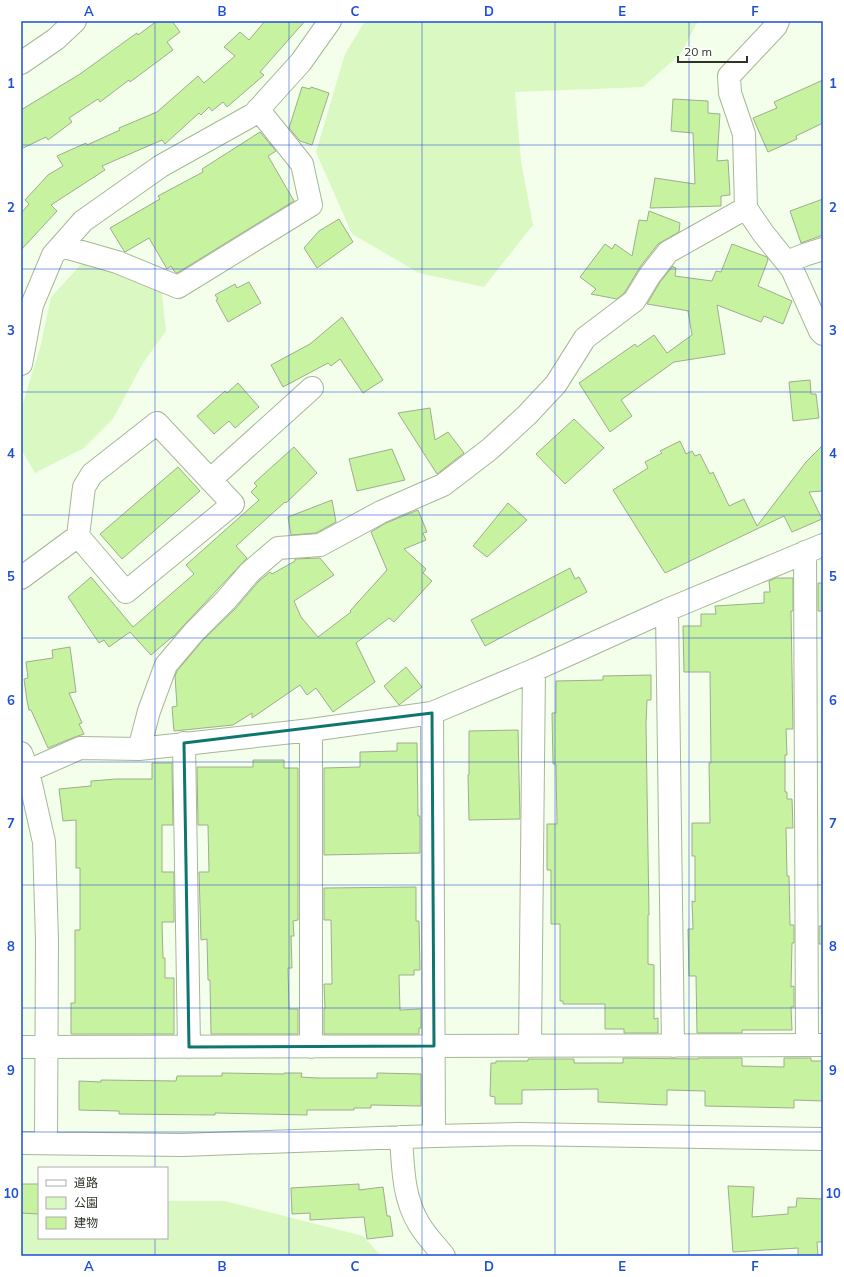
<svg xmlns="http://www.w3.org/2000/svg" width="844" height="1277" font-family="Mulish,'Noto Sans JP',sans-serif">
	<rect width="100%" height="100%" fill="#f4ffeb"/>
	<!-- green -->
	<path fill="#daf8c1" d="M365,21H698L681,53L643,87L515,92L521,161L533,225L484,287L419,273L352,234L316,152L345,54Z
		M88,257L161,286L166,331L143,363L113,419L84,448L35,473L21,449V409L40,348L51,297Z
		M21,1194L39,1196V1238H167V1201H225L363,1236L381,1256H21Z"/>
	<!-- building -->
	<path fill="#c7f29f" stroke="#9dae8e" d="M157,21H172L180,32L167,42L173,50L130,82L129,80L100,102L98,99L69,118L72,122L48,140L46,137L21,149V110L80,74L134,35L137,33L138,35Z
		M265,21H305L260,72L264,75L227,107L223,102L212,111L209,107L201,115L199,113L165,144L162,140L102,166L105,170L51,205L57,211L21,250V213L29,204L25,200L48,175L63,166L57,156L86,143L87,145L120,130L119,128L157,112L198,76L204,83L235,56L224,47L240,32L249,40Z
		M823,80V123L796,136L797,139L768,152L753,118L777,108L774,102Z
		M302,87L310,89L311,87L329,93L312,145L300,141L289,128Z
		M673,99L708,101V113L720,114L717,161L728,160L730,195L721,196V206L650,208L655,178L695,184L693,133L671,131Z
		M260,132L276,151L268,156L294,201L177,273L175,272L171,266L167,269L149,238L125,252L124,251L110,228L160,199L158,196L203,172L202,169Z
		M823,199V235L801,243L790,211Z
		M649,211L680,223L679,232L658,244L640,267L625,292L617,299L591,294L596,289L580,277L605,244L612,249L615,244L632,256L639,220L647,221Z
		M339,219L353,242L317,268L304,248L319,231Z
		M732,244L767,257L768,260L758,286L792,301L783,324L764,316L761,322L717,305L725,354L674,362L621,400L632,416L610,432L579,383L635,344L637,347L654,335L667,353L692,335L688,311H689L647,304L660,282L673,266V267L676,268L675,276L712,281L716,271L721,272Z
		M249,282L261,303L228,322L216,300L218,299L215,295L235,284L237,288Z
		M342,317L383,380L363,393L340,359L331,366L328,363L283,387L271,365L310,344Z
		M810,380L811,394H816L819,418L793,421L789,382Z
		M238,383L259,407L235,428L229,421L214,434L197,416L225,391L227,393Z
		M430,408L435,440L448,432L464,453L437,474L398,413Z
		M574,419L604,448L565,484L536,454Z
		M680,441L686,454L692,451L695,456L700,454L710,474L713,472L729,506L744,499L757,526L806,462L823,445V491L809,492L822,519L792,532L784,516L665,573L613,490L648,468L645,462L662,453L660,451Z
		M294,447L317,473L286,503L285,502L236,546L247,558L172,638V637L151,655L130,632L109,647L104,640L99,643L68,597L91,577L133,627L194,574L186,565L259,500L251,492L257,486L254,483Z
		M392,449L405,480L357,491L349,459Z
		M178,467L200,491L122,559L100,534Z
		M332,500L336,522L316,533L291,535L288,517Z
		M508,503L527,520L487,557L473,546Z
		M418,510L427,532L423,533L426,540L404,549L426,569L423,573L432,581L394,622L389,618L356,643L375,682L333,712L316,688L307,695L300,685L252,718V713L233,725L174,731L172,707L177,706L175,676L177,671L203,640L235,609L259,581L270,572L272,574L295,561V559L320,558L334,575L294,601L301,617L318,637L351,612L350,611L387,570L371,532L386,523Z
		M570,568L575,579L579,577L587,592L485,646L471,620Z
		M776,578H793V611H791L793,729H786L787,755H785V792H787V799H792L793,828H786L787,876H789L790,925H794V943H792L791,987L794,986V1007H791L792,1030H742V1033H697L696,976H689L688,929H693L692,901L695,902V856H692V823H710L709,763H711L710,672H684L683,626H701V614H716L715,606L764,603V592H770L769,581Z
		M818,583H823V611H818Z
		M70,647L76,692L69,693L82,723L79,724L84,734L75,737L48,748L31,710H29L27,701L24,679L28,678L26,662L53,658L52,650Z
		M406,667L422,687L399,705L384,686Z
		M651,675V700H647L646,724L649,915H648V964L654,965V1019L658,1018V1033H624V1029H605V1004H563V1001H560V924H551V870H547V824H557L556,764H553L552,713H556V681L603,680V676Z
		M518,730L520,819L469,820L468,775H469V731Z
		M397,743H417L418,816H420V853L324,855V768L360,767V752L397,751Z
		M253,760H284V768H298V920L293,921L294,936H291L292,968H288L289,1009H298V1034H211L210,980H208L207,939L201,940L199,872H209L208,825H198L197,767H253Z
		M152,763H172L173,825H162V872H174V922H162L163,958H165V978H174V1034H71V1003H75V930H80V868H76V820L63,821L59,789L91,786V781L116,779H152Z
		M416,887V921H419L420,970H414V975H399L400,1010L421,1009V1028H419V1034H324V1009H325L324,984H332L331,920H324V888Z
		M819,926H823V944H819Z
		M623,1058L698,1059V1058H742V1066L784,1067V1058H811V1061H823V1101L794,1100V1108L705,1106V1091L667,1090V1105L598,1102V1089L522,1090V1104H495V1097L490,1096L491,1063H496V1061H528V1059H574V1063H623Z
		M222,1073L284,1074V1073H302L301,1077L317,1078H377V1073L421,1074V1106L371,1105V1108H354V1110H307V1115L215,1113V1115L119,1114V1111L79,1110V1081L101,1082V1080L176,1081L177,1076H222Z
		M21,1184H39V1214L21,1213Z
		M359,1184V1190L383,1187L387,1216H390L393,1236L367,1239L364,1217L310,1220V1213L292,1214L291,1188Z
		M728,1186L754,1187L752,1217L788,1214V1207H796L797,1198L823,1199V1242H817L818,1256H798V1248L733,1252Z"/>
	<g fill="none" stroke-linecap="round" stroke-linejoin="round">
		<defs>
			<path id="minor" d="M778,21L776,26L729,76L730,93L744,134L746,208L763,233L792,269L820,331L823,334
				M21,63L56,39L75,21
				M61,246L117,262L178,287L311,205L302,164L258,109
				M787,262L804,255L823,249
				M21,364L32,305L53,255L83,221L161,166L254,114L301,62L330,21
				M210,480L312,388
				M805,552L807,1045
				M21,578L78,536L84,487L92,474L157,423L233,504L126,592L78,536
				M667,610L673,1046
				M432,713L434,1136
				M184,743L189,1047
				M139,749L149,711L166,665L194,632L226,600L250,572L278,548L320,545L381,512L443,485L490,449L527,415L556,384L585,338L634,301L650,275L668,252L746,208
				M21,753L28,771L44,842L47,940L46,1143
				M28,771L80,748L139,749L311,730L432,713L534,670L667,610L823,545
				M530,1046L534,670
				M21,1047L823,1045
				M311,1047V730
				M401,1137C403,1167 403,1198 419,1224C426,1236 436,1246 444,1256
				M21,1143L182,1145L434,1136L519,1134L823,1139"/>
		</defs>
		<!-- minor casing -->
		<use href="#minor" stroke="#a6b797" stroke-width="24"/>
		<!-- minor -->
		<use href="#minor" stroke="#fff" stroke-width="22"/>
	</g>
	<!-- marked area -->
	<path fill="none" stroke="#0f766e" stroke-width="3" stroke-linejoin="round" d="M432,713L434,1046L189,1047L184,743Z"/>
	<!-- grid -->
	<path fill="none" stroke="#1d4ed8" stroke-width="1" stroke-opacity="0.55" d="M155,21V1168M289,21V1256M422,21V1256M555,21V1256M689,21V1256M21,145H823M21,269H823M21,392H823M21,515H823M21,638H823M21,762H823M21,885H823M21,1008H823M21,1132H823M155,1238V1256"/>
	<!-- border -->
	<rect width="844" height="1277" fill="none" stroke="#ffffff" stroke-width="44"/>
	<!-- legend -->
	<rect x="38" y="1167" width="130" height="72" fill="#ffffff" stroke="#abaea9"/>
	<rect x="46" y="1180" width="20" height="6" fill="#ffffff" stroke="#abaea9"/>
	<text x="74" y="1187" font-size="12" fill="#2d3427">道路</text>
	<rect x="46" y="1197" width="20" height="12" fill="#daf8c1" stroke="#abaea9"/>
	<text x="74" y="1207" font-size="12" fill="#2d3427">公園</text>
	<rect x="46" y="1217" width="20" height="12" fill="#c7f29f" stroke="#abaea9"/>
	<text x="74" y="1227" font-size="12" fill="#2d3427">建物</text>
	<!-- scale -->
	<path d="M678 56v6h69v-6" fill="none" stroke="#2d3427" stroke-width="2"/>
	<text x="684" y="56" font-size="12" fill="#2d3427" stroke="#ffffff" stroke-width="3" paint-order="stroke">20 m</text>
	<rect x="22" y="22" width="800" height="1233" fill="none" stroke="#1d4ed8" stroke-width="1.5"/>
	<g font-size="13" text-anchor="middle" font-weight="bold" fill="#1d4ed8">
		<text x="89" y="16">A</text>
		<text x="222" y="16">B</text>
		<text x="355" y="16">C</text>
		<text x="489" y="16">D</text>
		<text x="622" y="16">E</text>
		<text x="755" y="16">F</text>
		<text x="11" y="88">1</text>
		<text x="833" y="88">1</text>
		<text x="11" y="212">2</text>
		<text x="833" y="212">2</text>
		<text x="11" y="335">3</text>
		<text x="833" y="335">3</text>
		<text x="11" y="458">4</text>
		<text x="833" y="458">4</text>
		<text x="11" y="581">5</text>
		<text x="833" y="581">5</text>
		<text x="11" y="705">6</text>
		<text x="833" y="705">6</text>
		<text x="11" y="828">7</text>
		<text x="833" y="828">7</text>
		<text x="11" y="951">8</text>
		<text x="833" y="951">8</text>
		<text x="11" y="1075">9</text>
		<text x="833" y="1075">9</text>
		<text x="11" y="1198">10</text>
		<text x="833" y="1198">10</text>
		<text x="89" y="1271">A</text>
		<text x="222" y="1271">B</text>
		<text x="355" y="1271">C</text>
		<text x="489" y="1271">D</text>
		<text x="622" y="1271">E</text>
		<text x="755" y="1271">F</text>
	</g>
</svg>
